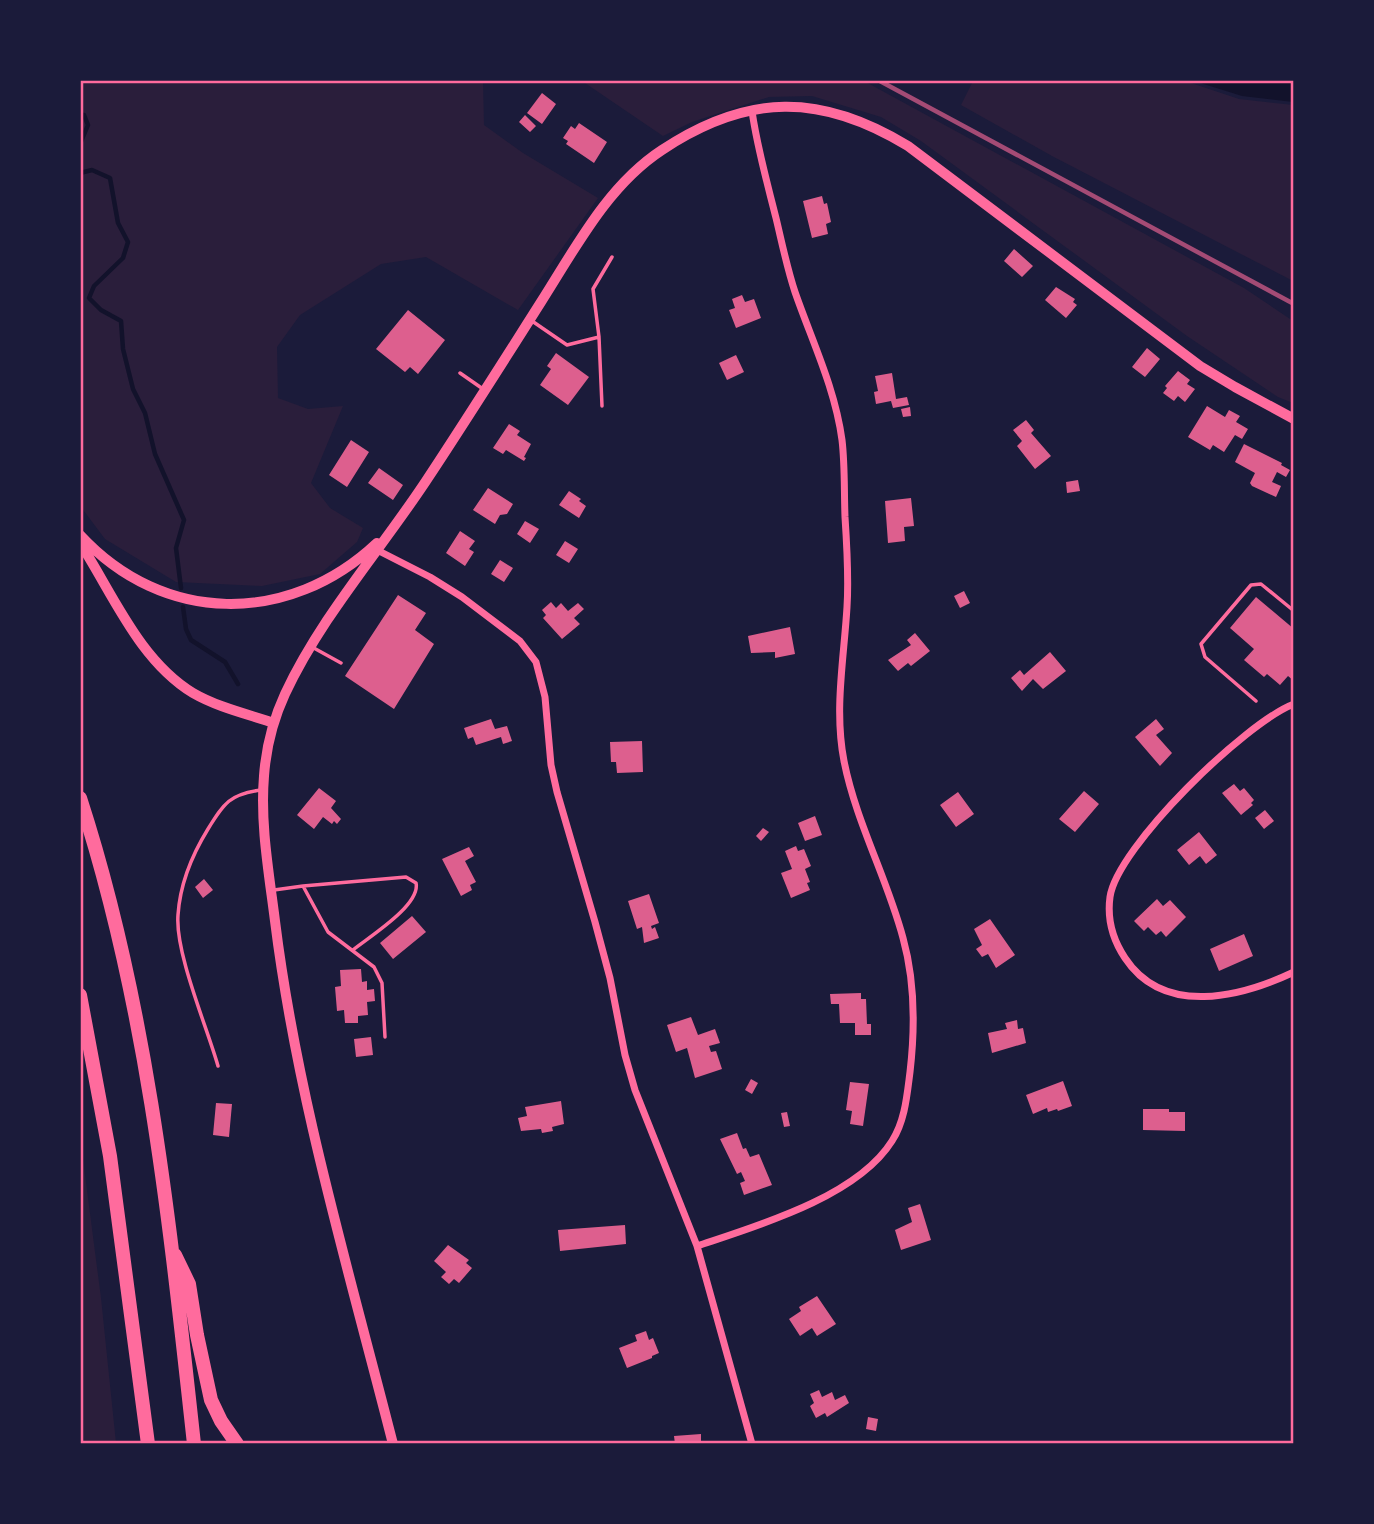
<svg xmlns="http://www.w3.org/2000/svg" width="1374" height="1524" font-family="'Crimson Pro',serif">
	<rect width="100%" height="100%" fill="#1b1b3a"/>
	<!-- green -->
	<path fill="#2a1e3b" d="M1182,80L1239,99L1293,105V281L1052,156L961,105L973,81Z
		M80,81H483L484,125L523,153L598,198L518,310L426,257L381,264L300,315L277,347L278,398L308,409L343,406L311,483L330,508L363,528L357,542L320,574L262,586L176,582L105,539L81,507Z
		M582,81H864L1244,288L1293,321V403L1278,397L1187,336L921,141L881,117L812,96L769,97L692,122L663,136Z
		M81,1144L101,1298L116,1443H81Z"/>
	<!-- water -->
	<path fill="#12122b" d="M1194,81H1293V102L1242,96Z"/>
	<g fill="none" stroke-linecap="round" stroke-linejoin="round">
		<!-- stream -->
		<path stroke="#12122b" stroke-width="4.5" d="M80,115H84L88,125L80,144
			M80,173L92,170L110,178L118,223L128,242L123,258L94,286L89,298L101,310L121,321L123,349L133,389L145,413L155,454L184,520L176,548L181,588
			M183,607L186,629L191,640L225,662L238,684"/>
	</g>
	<!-- building -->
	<path fill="#dd5f8e" d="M542,93L556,104L542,124L527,113Z
		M525,115L536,126L530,132L519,122Z
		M579,123L607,142L594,163L566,144L568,141L563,138L571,126L575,129Z
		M822,196L824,204L827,203L831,222L826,224L828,234L812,238L803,201Z
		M1014,249L1033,266L1022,277L1004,261Z
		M1056,287L1075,299L1073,302L1077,305L1066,318L1045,300Z
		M742,295L745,302L754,299L761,318L736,328L729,310L735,308L732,299Z
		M408,310L445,340L418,374L410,367L405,372L376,349Z
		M1147,348L1160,359L1145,377L1132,367Z
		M556,353L589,377L568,405L540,385L551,369L547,366Z
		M736,355L744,372L727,380L719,363Z
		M1178,371L1190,380L1187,384L1195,389L1185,402L1178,396L1174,401L1163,393L1167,388L1165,386Z
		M892,373L896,399L907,397L909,405L893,408L891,401L876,404L874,392L878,391L875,376Z
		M1207,406L1225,417L1229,410L1240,416L1236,422L1248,429L1242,439L1235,435L1224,452L1213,445L1210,450L1188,437Z
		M910,407L911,416L903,417L901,409Z
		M1026,420L1034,430L1031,433L1051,456L1035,469L1017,446L1022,441L1013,430Z
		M509,424L520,431L517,435L531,444L524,457L526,458L524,461L506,450L503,454L493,448Z
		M351,440L369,452L347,487L329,475Z
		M1244,444L1282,463L1281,465L1290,470L1286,477L1277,472L1272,482L1281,486L1276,497L1252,486L1250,483L1255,473L1235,462Z
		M379,468L403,485L393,500L368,483Z
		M1078,480L1080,491L1067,493L1066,482Z
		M488,488L513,504L507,514L500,515L495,524L473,510Z
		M569,491L581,499L579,501L586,506L579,518L559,505Z
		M911,498L914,526L904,527L905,541L888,543L885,501Z
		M525,521L539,529L530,543L517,534Z
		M460,531L475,541L469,549L474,552L465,566L446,553Z
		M565,541L578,549L569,563L556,555Z
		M500,560L513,568L504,582L491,574Z
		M964,591L970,603L960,608L954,596Z
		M398,595L426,613L415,630L434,644L394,709L345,676Z
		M1256,597L1294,629V681L1288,676L1280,685L1267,674L1264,677L1244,660L1254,649L1230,628Z
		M551,602L556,608L561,603L568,611L578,603L584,609L574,618L580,624L562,639L543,618L546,615L542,610Z
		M790,627L795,654L775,658V652L751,653L748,636Z
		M915,633L930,651L911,666L908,663L898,671L888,660L911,645L907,640Z
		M1050,652L1066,671L1043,689L1033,679L1022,691L1011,678L1020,670L1024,675Z
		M491,719L495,729L507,726L512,741L503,744L501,737L476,745L473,737L468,739L464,728Z
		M1156,719L1164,729L1156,735L1172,753L1160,766L1135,737Z
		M642,741L643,772L617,773L616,762H611L610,742Z
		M1234,784L1240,791L1244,788L1254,800L1251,803L1253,805L1241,815L1222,793Z
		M319,788L336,801L331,808L341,819L337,824L334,821L332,824L323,817L314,829L297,815Z
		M1084,791L1099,804L1075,832L1059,819Z
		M958,792L974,814L956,827L940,805Z
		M1265,810L1274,821L1264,829L1255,818Z
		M815,816L822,835L805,841L798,823Z
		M763,828L769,832L761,841L756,836Z
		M1199,832L1217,855L1206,864L1200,856L1189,865L1177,850Z
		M796,846L798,851L804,849L811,866L805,869L810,882L807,883L810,890L791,898L781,873L792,869L785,851Z
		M469,847L474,856L465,861L476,882L470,885L472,890L461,896L442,859Z
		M204,879L213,890L203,898L195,887Z
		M649,894L659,923L651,926L652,929L655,927L659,938L644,943L642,927L637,929L628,901Z
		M1157,899L1163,906L1170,900L1186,917L1166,937L1161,931L1156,935L1148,927L1144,931L1134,921Z
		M412,916L426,932L393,959L380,943Z
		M990,919L1015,955L996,968L988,954L982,957L976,949L982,945L974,929Z
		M1244,934L1253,956L1219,971L1210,949Z
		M361,969L362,982L367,981V990L374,989L375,1001L367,1002L368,1015L358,1016V1023H345L344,1010L337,1011L335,987L341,986L340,970Z
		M861,993V999H866L867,1024H871V1035H855V1023H840L839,1004H831L830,994Z
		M691,1017L698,1035L715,1029L720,1043L709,1046L711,1052L716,1051L722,1069L695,1078L687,1048L676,1052L667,1025Z
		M1017,1020L1018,1029L1023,1028L1026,1043L992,1053L988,1033L1007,1029L1005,1023Z
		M371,1037L373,1055L356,1057L354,1039Z
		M751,1079L758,1083L752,1094L745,1090Z
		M1063,1081L1072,1106L1058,1111L1057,1109L1048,1112L1047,1108L1033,1114L1026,1095Z
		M850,1082L869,1084L863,1126L850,1124L852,1111L846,1110Z
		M561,1101L564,1124L552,1127L553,1131L542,1133L541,1129L521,1131L518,1118L527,1116L525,1107Z
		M216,1103L232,1104L229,1137L213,1135Z
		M1143,1109H1169V1112H1185V1131L1143,1130Z
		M787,1112L790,1126L784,1127L781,1113Z
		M737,1133L743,1149L746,1148L750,1157L759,1154L772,1185L744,1195L740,1183L745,1181L741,1172L737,1174L720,1139Z
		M920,1204L931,1240L901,1250L895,1230L912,1222L908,1208Z
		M625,1225L626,1244L560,1251L558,1230Z
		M448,1245L469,1260L466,1263L472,1268L459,1283L454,1279L449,1284L441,1277L446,1272L434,1261Z
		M817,1296L836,1324L817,1336L812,1328L800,1336L789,1319L801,1311L799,1307Z
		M646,1331L649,1340L653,1338L659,1353L652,1356V1358L627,1368L619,1348L637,1341L635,1335Z
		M819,1390L822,1397L832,1392L835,1400L845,1395L849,1403L827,1417L825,1413L816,1418L810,1406L814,1403L810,1394Z
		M868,1417L878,1419L876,1431L866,1429Z
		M701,1434V1444H675L674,1436Z"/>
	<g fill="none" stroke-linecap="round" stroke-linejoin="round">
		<!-- service -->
		<path stroke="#ff6b9d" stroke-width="3.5" d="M532,321L567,345L599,337L593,289L612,257
			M599,337L602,406
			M460,373L483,389
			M312,647L341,663
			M1256,701L1205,657L1201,644L1251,585L1261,584L1294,611
			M303,886L406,877L416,883C421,905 369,937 353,950
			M274,890L303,886L328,932L374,967L382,983L385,1037
			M218,1066C207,1027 175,953 178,915C180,884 192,855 208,829C224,803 230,794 261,790"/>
		<!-- minor -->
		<path stroke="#ff6b9d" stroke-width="7" d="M377,550L430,577L462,597L520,641L536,662L545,697L551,765L557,792L595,922L610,978L625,1055L635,1090L697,1246L752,1444
			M1294,704C1246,722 1117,847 1110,897C1107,919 1113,940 1125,958C1164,1017 1241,997 1294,972
			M697,1246C757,1226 857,1197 892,1141C905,1121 907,1095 910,1072C915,1029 915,981 903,938C887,878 856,822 844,761C834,710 844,658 847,607C849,577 847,547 845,517C844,491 845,465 842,440C835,388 812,341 795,292C787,268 782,243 776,218C767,182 757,147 752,111"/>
		<!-- secondary -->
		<path stroke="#ff6b9d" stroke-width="10" d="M80,535C163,625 289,626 377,543
			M80,543C113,594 139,660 193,693C217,707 247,714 274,723
			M393,1444C349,1271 297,1098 275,921C269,873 260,824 264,776C266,748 273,720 285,694C321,617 379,552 426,481C465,422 503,362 541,302C575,249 607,186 662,150C748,93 821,93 908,146L1200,366L1235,387L1294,419"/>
		<!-- motorway -->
		<path stroke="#ff6b9d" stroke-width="14" d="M80,798C148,1007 170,1226 194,1444
			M80,995L110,1156L148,1444
			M175,1255L189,1284L197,1335L211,1400L221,1421L237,1444"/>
		<!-- rail -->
		<path stroke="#a44b75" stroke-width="4.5" d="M878,80L1294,304"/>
	</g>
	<!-- border -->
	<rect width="1374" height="1524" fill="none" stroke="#1b1b3a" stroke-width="164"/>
	<rect x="82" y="82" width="1210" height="1360" fill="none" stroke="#ff6b9d" stroke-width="2.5"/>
</svg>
